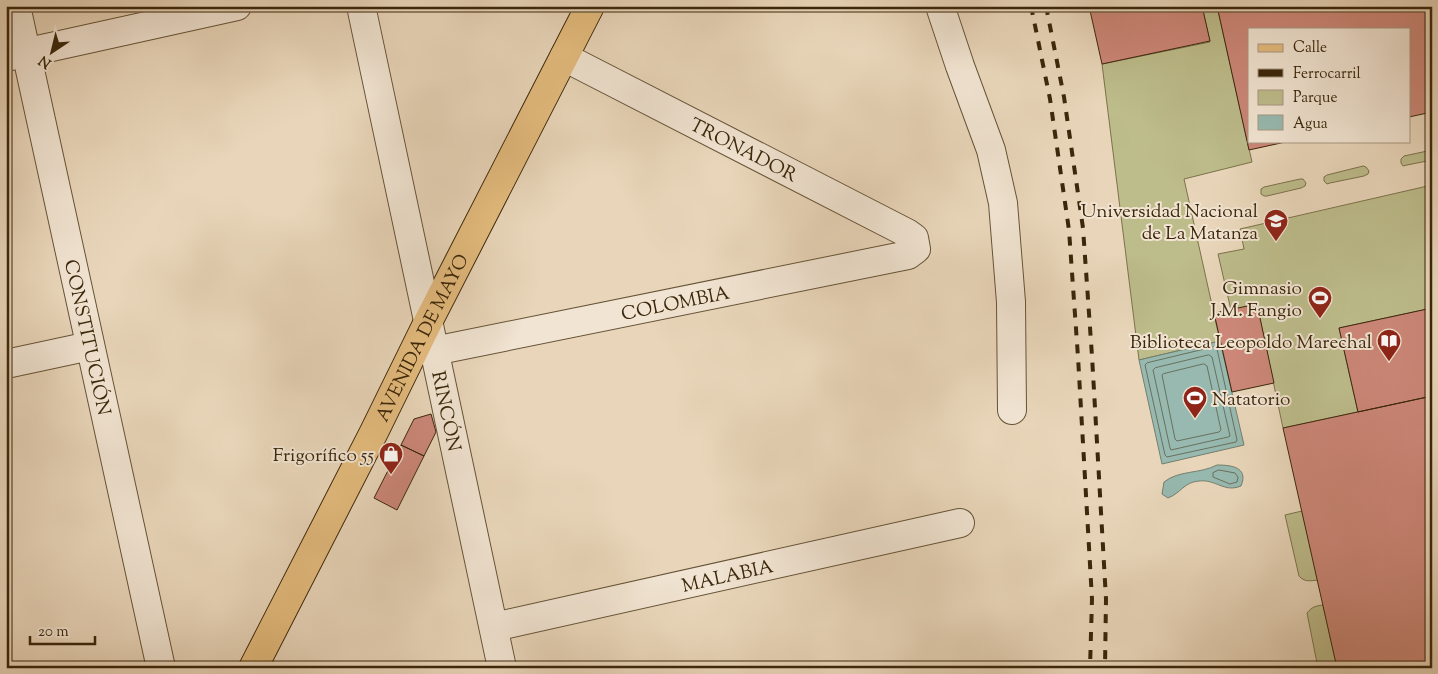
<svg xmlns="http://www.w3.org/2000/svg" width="1438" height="674" font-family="'Sorts Mill Goudy',serif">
	<rect width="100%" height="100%" fill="#e9d6ba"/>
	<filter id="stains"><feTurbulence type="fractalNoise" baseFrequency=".004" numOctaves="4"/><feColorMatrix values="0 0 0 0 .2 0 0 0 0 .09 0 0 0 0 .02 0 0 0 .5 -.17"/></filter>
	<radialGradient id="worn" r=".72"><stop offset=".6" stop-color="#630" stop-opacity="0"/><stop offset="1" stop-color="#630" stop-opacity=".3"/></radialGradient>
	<!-- green -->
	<path fill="#bdbc8b" stroke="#7c724b" d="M1202,6H1217L1252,162L1184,179L1220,341L1139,360L1102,64L1210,42Z
		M1432,150V160L1407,165L1403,166L1401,163V159L1404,156Z
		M1363,166L1366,167L1369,171L1368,174L1364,176L1330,183L1327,184L1324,181V177L1327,175Z
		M1300,179H1303L1306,183L1305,186L1301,188L1267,196H1264L1261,194V189L1264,187Z
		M1432,185V308L1339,328L1358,412L1283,428L1257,305L1231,310L1218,254L1244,249L1240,229Z
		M1302,511L1318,580C1310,581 1304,582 1299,576L1285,515Z
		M1323,605L1337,668H1318L1307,613C1312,607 1315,606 1323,605Z"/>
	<!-- water -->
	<path fill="#97b9b0" stroke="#727f6e" d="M1220,341L1244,445L1162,464L1139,360Z
		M1217,465C1231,465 1249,467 1241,486C1224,493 1216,479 1199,481C1184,482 1181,493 1168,498L1162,494L1164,482C1179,470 1200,474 1217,465Z"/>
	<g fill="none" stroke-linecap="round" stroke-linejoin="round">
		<!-- shore -->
		<path stroke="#69705e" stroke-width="1" d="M1214,347L1217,349L1237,440L1236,442L1167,457L1165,455L1145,365L1147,363Z
			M1209,355L1212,357L1230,436L1228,437L1171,450L1170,448L1153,370L1155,368Z
			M1204,364L1207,366L1221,430L1219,432L1177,441L1175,439L1162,375L1163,374Z
			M1219,470L1235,473L1238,477L1237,482L1230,484L1213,477V473Z"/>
	</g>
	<!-- building -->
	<path fill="#cc8778" stroke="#3b270b" d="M1089,6H1202L1210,41L1102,64Z
		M1217,6H1432V112L1409,117V29H1249V141H1290L1249,150Z
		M1257,304L1274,383L1232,392L1214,313Z
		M1432,308V396L1358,412L1339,328Z
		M1432,396V668H1337L1283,428Z
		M431,414L436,432L424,456L401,445L414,419Z
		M401,445L424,456L397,510L374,498Z"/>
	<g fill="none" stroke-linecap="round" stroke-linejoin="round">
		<defs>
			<g id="minor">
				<path id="s1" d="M16,6L161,668"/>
				<path id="s2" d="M361,6L502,668"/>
				<path d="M940,6L960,66L991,150L1003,203L1011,302L1012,410"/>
				<path d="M6,57L237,6"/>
				<path id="s3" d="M434,351L908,255L916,249L914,238L907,233L564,57"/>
				<path d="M6,364L90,346"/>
				<path id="s4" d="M494,627L960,523"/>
			</g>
			<g id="major">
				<path id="s5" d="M253,668L374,432L428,322L590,6"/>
			</g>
		</defs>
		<!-- minor casing -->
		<use href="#minor" stroke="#665337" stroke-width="30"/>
		<!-- major casing -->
		<use href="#major" stroke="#3b270b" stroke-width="30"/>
		<!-- minor -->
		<use href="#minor" stroke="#f1e4d2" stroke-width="28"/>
		<!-- major -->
		<use href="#major" stroke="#e4bb7d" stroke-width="28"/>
		<!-- rail -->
		<path stroke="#3b270b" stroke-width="4" stroke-dasharray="9 9" stroke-linecap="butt" d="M1031,6L1050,99L1069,230L1078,357L1092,599L1090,668
			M1046,6L1064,97L1083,228L1092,356L1106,599L1105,668"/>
	</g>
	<!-- icons -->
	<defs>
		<symbol id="university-pin" viewBox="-11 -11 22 30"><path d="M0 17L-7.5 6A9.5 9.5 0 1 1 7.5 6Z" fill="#8f2418" stroke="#f1e4d2"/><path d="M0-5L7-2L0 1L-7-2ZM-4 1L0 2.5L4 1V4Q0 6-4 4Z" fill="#fff"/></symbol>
		<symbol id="stadium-pin" viewBox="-11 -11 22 30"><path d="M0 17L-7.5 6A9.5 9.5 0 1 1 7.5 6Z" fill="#8f2418" stroke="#f1e4d2"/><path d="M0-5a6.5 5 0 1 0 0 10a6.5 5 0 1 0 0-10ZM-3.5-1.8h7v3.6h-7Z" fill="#fff"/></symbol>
		<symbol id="library-pin" viewBox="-11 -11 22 30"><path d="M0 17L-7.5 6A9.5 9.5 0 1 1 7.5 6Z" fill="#8f2418" stroke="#f1e4d2"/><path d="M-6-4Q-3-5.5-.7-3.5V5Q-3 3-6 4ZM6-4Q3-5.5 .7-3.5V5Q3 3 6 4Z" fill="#fff"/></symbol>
		<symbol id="shop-pin" viewBox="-11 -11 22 30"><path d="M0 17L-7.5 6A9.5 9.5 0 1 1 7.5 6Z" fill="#8f2418" stroke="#f1e4d2"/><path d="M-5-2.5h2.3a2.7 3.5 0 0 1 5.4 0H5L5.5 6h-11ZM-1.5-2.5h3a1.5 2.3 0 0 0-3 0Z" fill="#fff"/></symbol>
	</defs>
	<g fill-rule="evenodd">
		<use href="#university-pin" x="1262" y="207" width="28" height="38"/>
		<use href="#stadium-pin" x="1306" y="284" width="28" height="38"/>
		<use href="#library-pin" x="1375" y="327" width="28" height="38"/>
		<use href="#stadium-pin" x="1181" y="384" width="28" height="38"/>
		<use href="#shop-pin" x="377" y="440" width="28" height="38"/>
	</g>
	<g text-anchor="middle" stroke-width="4" stroke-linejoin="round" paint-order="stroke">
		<!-- street labels -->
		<g font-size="19" fill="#3b270b" stroke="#f1e4d2">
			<text transform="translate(744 149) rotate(27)" y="7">TRONADOR</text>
			<text dy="7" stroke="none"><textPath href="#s3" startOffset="246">COLOMBIA</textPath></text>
			<text dy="7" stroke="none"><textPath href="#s1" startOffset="339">CONSTITUCIÓN</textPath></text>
			<text dy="7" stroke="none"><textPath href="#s5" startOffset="371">AVENIDA DE MAYO</textPath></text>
			<text dy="7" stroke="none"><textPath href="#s2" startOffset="414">RINCÓN</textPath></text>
			<text dy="7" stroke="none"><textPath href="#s4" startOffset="239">MALABIA</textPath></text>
		</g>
		<!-- poi labels -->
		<g font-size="19" fill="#3b270b" stroke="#f1e4d2" text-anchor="end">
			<text x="1258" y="217">Universidad Nacional<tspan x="1258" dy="22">de La Matanza</tspan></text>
			<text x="1302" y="294">Gimnasio<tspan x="1302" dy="22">J.M. Fangio</tspan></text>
			<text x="1372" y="348">Biblioteca Leopoldo Marechal</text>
			<text x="1212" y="405" text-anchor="start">Natatorio</text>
			<text x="374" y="461">Frigorífico 55</text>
		</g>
	</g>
	<!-- margin -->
	<rect width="1438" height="674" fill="none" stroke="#e9d6ba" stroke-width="25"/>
	<rect x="8" y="8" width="1423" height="659" fill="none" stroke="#3b270b" stroke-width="2.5"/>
	<rect x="12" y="12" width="1413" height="649" fill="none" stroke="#3b270b"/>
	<!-- legend -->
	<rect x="1248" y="28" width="162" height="115" fill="#f1e4d2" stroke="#a89882"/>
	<rect x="1258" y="44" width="25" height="8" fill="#e4bb7d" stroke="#a89882"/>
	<text x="1293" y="52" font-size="15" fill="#3b270b">Calle</text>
	<rect x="1258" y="69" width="25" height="8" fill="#3b270b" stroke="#a89882"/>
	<text x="1293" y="78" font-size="15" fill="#3b270b">Ferrocarril</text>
	<rect x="1258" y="90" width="25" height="15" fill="#bdbc8b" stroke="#a89882"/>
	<text x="1293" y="102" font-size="15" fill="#3b270b">Parque</text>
	<rect x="1258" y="115" width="25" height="15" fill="#97b9b0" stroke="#a89882"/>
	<text x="1293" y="128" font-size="15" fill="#3b270b">Agua</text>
	<!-- north arrow -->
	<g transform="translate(52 52) rotate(215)" stroke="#f1e4d2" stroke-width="4" paint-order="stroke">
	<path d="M0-4L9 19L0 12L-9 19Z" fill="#3b270b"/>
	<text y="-8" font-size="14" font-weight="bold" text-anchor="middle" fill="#3b270b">N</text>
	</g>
	<!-- scale -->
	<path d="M30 636v8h65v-8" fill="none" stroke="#3b270b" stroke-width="2.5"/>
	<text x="38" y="636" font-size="15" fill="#3b270b" stroke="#f1e4d2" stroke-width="4" paint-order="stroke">20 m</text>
	<rect width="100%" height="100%" filter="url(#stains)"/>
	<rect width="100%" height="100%" fill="url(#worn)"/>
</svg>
